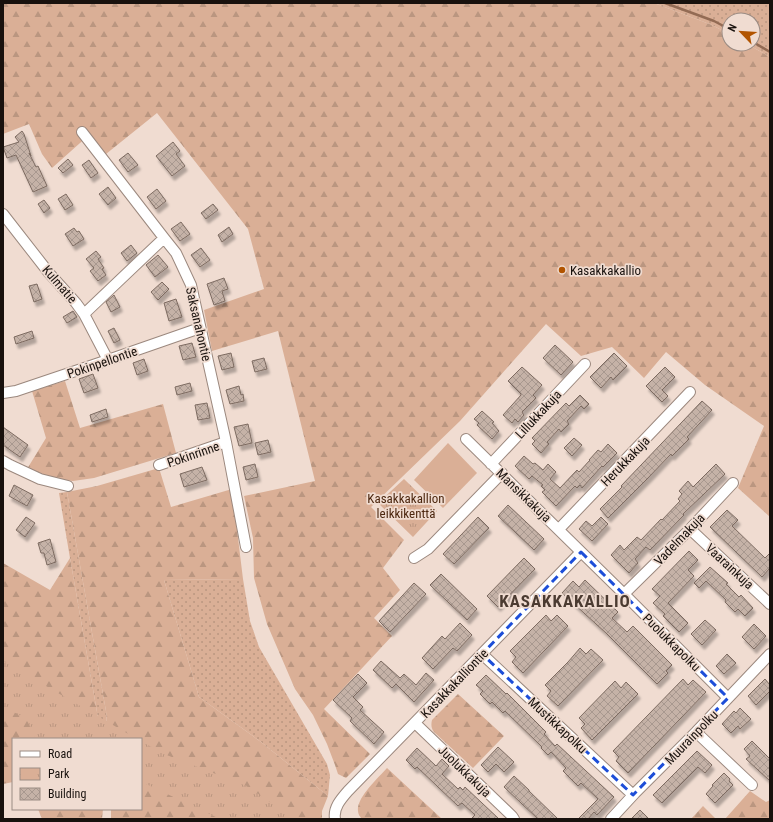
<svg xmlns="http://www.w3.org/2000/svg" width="773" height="822" font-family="'Roboto Condensed',sans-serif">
	<defs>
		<pattern id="grass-dots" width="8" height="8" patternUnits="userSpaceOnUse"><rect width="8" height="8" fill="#daaf96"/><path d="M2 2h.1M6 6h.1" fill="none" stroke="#ba9680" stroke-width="1.8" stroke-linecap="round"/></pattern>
		<pattern id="forest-firs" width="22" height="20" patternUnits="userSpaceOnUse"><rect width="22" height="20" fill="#daaf96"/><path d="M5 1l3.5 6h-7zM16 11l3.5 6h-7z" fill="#ba9680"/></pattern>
		<pattern id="park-tufts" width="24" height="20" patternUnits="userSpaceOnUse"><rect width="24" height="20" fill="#daaf96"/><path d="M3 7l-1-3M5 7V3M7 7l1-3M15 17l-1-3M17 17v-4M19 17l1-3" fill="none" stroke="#ba9680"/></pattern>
		<pattern id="building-cross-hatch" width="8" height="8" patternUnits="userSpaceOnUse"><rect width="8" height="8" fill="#c5b2a7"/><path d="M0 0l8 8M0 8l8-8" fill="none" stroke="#a8988f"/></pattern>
		<filter id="shadow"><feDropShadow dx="2.5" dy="4.5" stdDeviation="1" flood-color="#0004"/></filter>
	</defs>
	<rect width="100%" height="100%" fill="#f0dcd1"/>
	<!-- grass -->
	<path fill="url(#grass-dots)" d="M654,3H770V57L747,44H753V20H729V34L712,25Z
		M67,492L106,711L108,739H99L97,712L70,558L59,493Z
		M243,579L250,621L259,647L327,764L330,775L328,796L261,742L199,697L164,580Z"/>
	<!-- forest -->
	<path fill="url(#forest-firs)" d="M3,3H654L712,25L729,34V44H747L770,57V517L738,488L764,426L705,385L666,352L644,378L612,347L581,356L546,324L460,421L371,507L404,540L383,568L400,590L374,618L392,636L324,709L370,754L346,778L338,774L335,765L327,744L313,715L295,689L267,624L254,578L253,538L244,496L315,481L278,331L212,351L204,310L264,289L248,229L157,113L106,154L89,135L52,168L42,154L29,124L3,134Z
		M65,381L80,428L163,404L176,453L94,478L73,481L55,479L36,473L27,469L46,438L32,391Z
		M159,468L171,507L232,489L243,579L164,580L199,697L261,742L328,796L322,811V819H111V809H141V739H108L106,711L67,492L97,486Z
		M70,558L97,712L99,739H13V782L3,784V563L50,590Z
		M458,694L504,736L473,768L434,732C431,728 431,724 432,720Z
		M387,768L442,819H362C360,817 358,814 358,811C356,798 379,777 387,768Z
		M750,791L766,802L770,800V819H725Z
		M703,806L716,819H691Z
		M38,809H103L102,819H42Z"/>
	<!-- park -->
	<path fill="url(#park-tufts)" d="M404,479L437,511L413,537L378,503Z
		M3,661L137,739H38L32,735L28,720L3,706Z
		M141,741L164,754L247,786L294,819H220L146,784L141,783Z"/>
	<!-- pitch -->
	<path fill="#daaf96" d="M448,443L477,473L443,508L414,480Z"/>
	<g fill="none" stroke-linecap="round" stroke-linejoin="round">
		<!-- stream -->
		<path stroke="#936b54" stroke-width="2.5" d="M665,3L714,21L729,29
			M753,42L770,52"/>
	</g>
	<!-- building -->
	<path fill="url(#building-cross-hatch)" stroke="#7d6b61" filter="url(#shadow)" d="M22,131L24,134L31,156L29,153L36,167L38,166L47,186L33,192L16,155L7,158L3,147L19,142L15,137Z
		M173,142L180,151L176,154L185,166L172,176L156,156Z
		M128,153L138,165L128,172L119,160Z
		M68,159L73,165L63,173L58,168Z
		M89,160L98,173L91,178L82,165Z
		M108,187L116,198L108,205L99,194Z
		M157,189L166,201L156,209L147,197Z
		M66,194L73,205L65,210L58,199Z
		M44,200L50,208L44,213L38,204Z
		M213,204L218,210L206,219L201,213Z
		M181,222L190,234L180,241L171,229Z
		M229,227L233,234L222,242L218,235Z
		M74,228L77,232L79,231L84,239L73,246L65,234Z
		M131,245L137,253L127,261L121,253Z
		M201,248L210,260L200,267L191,255Z
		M96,251L101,257L98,259L104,268L102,269L106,275L98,281L90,271L94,268L86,259Z
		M158,255L168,267L155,277L146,265Z
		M224,278L228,289L222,291L225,301L214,305L207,284Z
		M162,282L169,289L158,300L151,292Z
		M37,284L42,299L34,302L29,286Z
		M114,295L120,307L111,312L106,302Z
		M176,299L182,317L169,321L164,303Z
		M73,311L77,317L67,323L63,317Z
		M114,328L120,340L114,343L108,331Z
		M32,331L34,338L16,344L14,337Z
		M192,343L196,357L183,360L179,346Z
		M555,345L573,362L561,375L543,358Z
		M231,353L234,367L222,370L218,356Z
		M614,353L627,366L613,380L611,377L601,388L590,377Z
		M264,358L267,369L255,372L252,361Z
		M144,359L148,371L137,375L133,363Z
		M522,367L542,385L533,395L536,398L522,412L524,415L518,422L515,419L512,423L503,415L521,395V394L508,381Z
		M665,367L675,377L662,390L668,396L662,402L646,386Z
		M93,374L98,388L84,393L79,379Z
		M190,383L192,391L177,395L175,387Z
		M239,386L241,395L243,394L244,401L230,404L226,390Z
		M580,395L589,404L584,409L581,406L567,421L569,424L561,432L559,429L547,442L549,444L541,453L532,444L535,441L532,438L566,403L569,406Z
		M702,401L712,410L687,437L689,439L672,456L671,454L647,479L608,518L600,509L622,487L621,486Z
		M207,403L210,418L198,420L195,405Z
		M106,409L108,417L92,422L90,415Z
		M482,411L494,422L492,423L499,431L492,439L477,425L479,423L474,419Z
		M248,424L252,443L239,446L234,427Z
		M3,427L28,445L20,457L3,445Z
		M574,438L582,445L572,456L564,448Z
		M268,440L271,452L258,455L255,443Z
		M608,444L617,453L603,467L602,466L582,488L580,485L577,488L575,486L556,506L542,492L545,490L541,486L543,485L532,476L529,479L515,466L524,456L533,464L535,463L543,470L548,464L556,472L550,479L560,488L577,470L579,472L590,460H589L598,450L601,452Z
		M255,464L258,477L246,480L243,467Z
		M716,464L725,474L683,514L684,515L650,550L646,547L635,559L638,563L629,573L611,555L620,545L624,550L637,537L641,540L661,519L662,520L680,501L678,499L682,494L679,491L688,481L693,487Z
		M202,467L207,480L184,487L180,474Z
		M14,485L33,495L27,506L9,496Z
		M508,505L544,539L534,550L498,516Z
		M727,510L738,520L732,526L765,558L770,553V568L762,577L710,527Z
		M26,517L35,523L25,537L16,530Z
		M478,517L489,528L454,564L443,554Z
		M601,517L608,524L592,541L579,529L586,521L592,526Z
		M50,539L56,562L47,565L44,553H41L38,543Z
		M689,551L698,560L688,570L694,576L668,603L688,623L679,632L663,616L665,614L653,603L660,596L652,589Z
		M524,558L535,569L498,607L487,596Z
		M710,567L728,583L726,584L739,597L741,595L753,608L745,616L738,609L735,612L725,602L726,600L706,581L699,588L694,583Z
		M441,574L477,609L467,620L430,585Z
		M585,580L618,612L612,618L627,632L633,626L672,665L666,671L668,673L657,684L607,634L562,593L573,581L579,587Z
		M414,583L426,594L390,632L379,621Z
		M546,615L551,621L557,615L568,626L523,673L512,662L516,657L510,651Z
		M705,620L716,630L702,645L691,634Z
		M460,623L472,635L457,651L453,648L433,669L422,658L442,636L445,639Z
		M754,624L766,636L754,649L742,637Z
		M580,648L586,654L591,649L603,660L558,706L547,696L551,691L545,685L568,662Z
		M727,654L736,663L724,674L716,666Z
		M381,661L400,678L404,674L416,685L426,673L434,680L414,702L396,684L392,688L373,670Z
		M358,674L367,683L353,697L363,707L360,710L384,732L374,744L350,721L352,718L333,700Z
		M486,675L506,694L507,693L546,732L544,734L555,746L557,744L614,797L597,815L594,812L588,819H578L598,799L581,783L578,786L563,771L566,768L551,752L548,755L541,748L542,747L505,711L503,713L492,702L490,704L480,694L483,691L476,685Z
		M683,679L688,685L693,680L706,692L628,773L616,761L619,757L613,751Z
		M765,679L770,685V691L756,705L748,696Z
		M615,681L621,688L626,682L638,694L592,740L581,728L585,724L579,718Z
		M740,708L751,719L740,729L738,726L731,733L722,724L734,711L736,713Z
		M752,741L770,759V781L746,759L750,756L744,749Z
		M498,747L514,762L504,772L496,764L488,772L481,765Z
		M417,748L436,766L442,759L449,766L442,774L458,789L460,787L463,790L465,787L499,819H471L475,815L462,803L458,806L417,767L415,769L406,760Z
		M697,751L712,765L705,773L698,767L662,803L653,795Z
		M724,773L730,779L729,781L733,785L715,803L706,794L713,786L712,785Z
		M514,776L529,790V791L558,819H538L504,787Z
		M640,810L649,819H631Z"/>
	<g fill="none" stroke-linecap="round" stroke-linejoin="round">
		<defs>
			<path id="minor" d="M82,132L164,238L176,253L191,285L226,442L246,547
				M3,214L49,273L76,303L84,314L108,360
				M84,314L164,238
				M3,393L16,391L108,360L200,328
				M466,439L624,594L728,698
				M3,461L10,465L40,479L68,486
				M491,464L585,364
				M159,465L226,442
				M559,529L690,392
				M690,529L770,604
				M414,558L428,549L502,473
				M624,594L690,529L733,483
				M482,654L633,795
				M415,723L512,816L514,819
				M696,732L752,785
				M335,819C333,808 341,799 348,791L581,552
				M611,819L635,793L696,732L770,654"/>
		</defs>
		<!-- minor casing -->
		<use href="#minor" stroke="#9b887e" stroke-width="12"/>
		<!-- minor -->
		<use href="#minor" stroke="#fff" stroke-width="10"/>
	</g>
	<!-- marked area -->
	<path fill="none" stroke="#1d4ed8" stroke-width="3" stroke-dasharray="8 5" stroke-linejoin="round" d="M581,552L728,698L633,795L482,654Z"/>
	<!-- markers -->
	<circle fill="#b25400" stroke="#f0dcd1" stroke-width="1.5" cx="562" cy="270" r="4"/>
	<g text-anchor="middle" stroke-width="3.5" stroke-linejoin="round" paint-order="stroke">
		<!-- poi labels -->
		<g font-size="13" fill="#18110d" stroke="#f0dcd1" text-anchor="start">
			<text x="570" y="275">Kasakkakallio</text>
		</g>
		<!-- street labels -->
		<g font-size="13" fill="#18110d" stroke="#f0dcd1">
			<text transform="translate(60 284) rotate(49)" y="5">Kulmatie</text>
			<text transform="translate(199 324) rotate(77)" y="5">Saksanahontie</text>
			<text transform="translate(102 362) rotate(-19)" y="5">Pokinpellontie</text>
			<text transform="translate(538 414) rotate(-47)" y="5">Lillukkakuja</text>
			<text transform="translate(193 454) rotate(-19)" y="5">Pokinrinne</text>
			<text transform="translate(625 461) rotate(-46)" y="5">Herukkakuja</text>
			<text transform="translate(524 495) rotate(44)" y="5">Mansikkakuja</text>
			<text transform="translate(679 539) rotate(-46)" y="5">Vadelmakuja</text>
			<text transform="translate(730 566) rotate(43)" y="5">Vaarainkuja</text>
			<text transform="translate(672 642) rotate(45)" y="5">Puolukkapolku</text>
			<text transform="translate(454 683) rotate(-46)" y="5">Kasakkakalliontie</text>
			<text transform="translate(558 725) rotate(43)" y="5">Mustikkapolku</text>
			<text transform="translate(691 737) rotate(-46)" y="5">Muurainpolku</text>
			<text transform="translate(465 771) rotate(44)" y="5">Juolukkakuja</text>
		</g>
		<!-- park labels -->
		<g font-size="13" fill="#4c270f" stroke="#f0dcd1">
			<text x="406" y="503">Kasakkakallion<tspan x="406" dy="15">leikkikenttä</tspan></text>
		</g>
		<!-- district labels -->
		<g font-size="17" font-weight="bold" letter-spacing="1" fill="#4b3b31" stroke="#f0dcd1">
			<text x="565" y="607">KASAKKAKALLIO</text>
		</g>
	</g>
	<!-- border -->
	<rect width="773" height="822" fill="none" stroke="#18110d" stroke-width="8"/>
	<!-- legend -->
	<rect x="12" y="738" width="130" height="72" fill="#f0dcd1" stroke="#9a8b83"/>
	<rect x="20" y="751" width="20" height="6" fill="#ffffff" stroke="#9a8b83"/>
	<text x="48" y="758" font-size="12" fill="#18110d">Road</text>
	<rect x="20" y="768" width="20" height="12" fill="url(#park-tufts)" stroke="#9a8b83"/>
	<text x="48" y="778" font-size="12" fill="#18110d">Park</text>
	<rect x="20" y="788" width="20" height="12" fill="url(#building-cross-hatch)" stroke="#9a8b83"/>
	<text x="48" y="798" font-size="12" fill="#18110d">Building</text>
	<!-- north arrow -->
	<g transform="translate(741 32) rotate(295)"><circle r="19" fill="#f0dcd1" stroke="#9a8b83"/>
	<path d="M0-3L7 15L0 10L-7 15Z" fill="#b25400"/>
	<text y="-6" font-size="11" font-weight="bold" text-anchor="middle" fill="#18110d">N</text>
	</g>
</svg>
